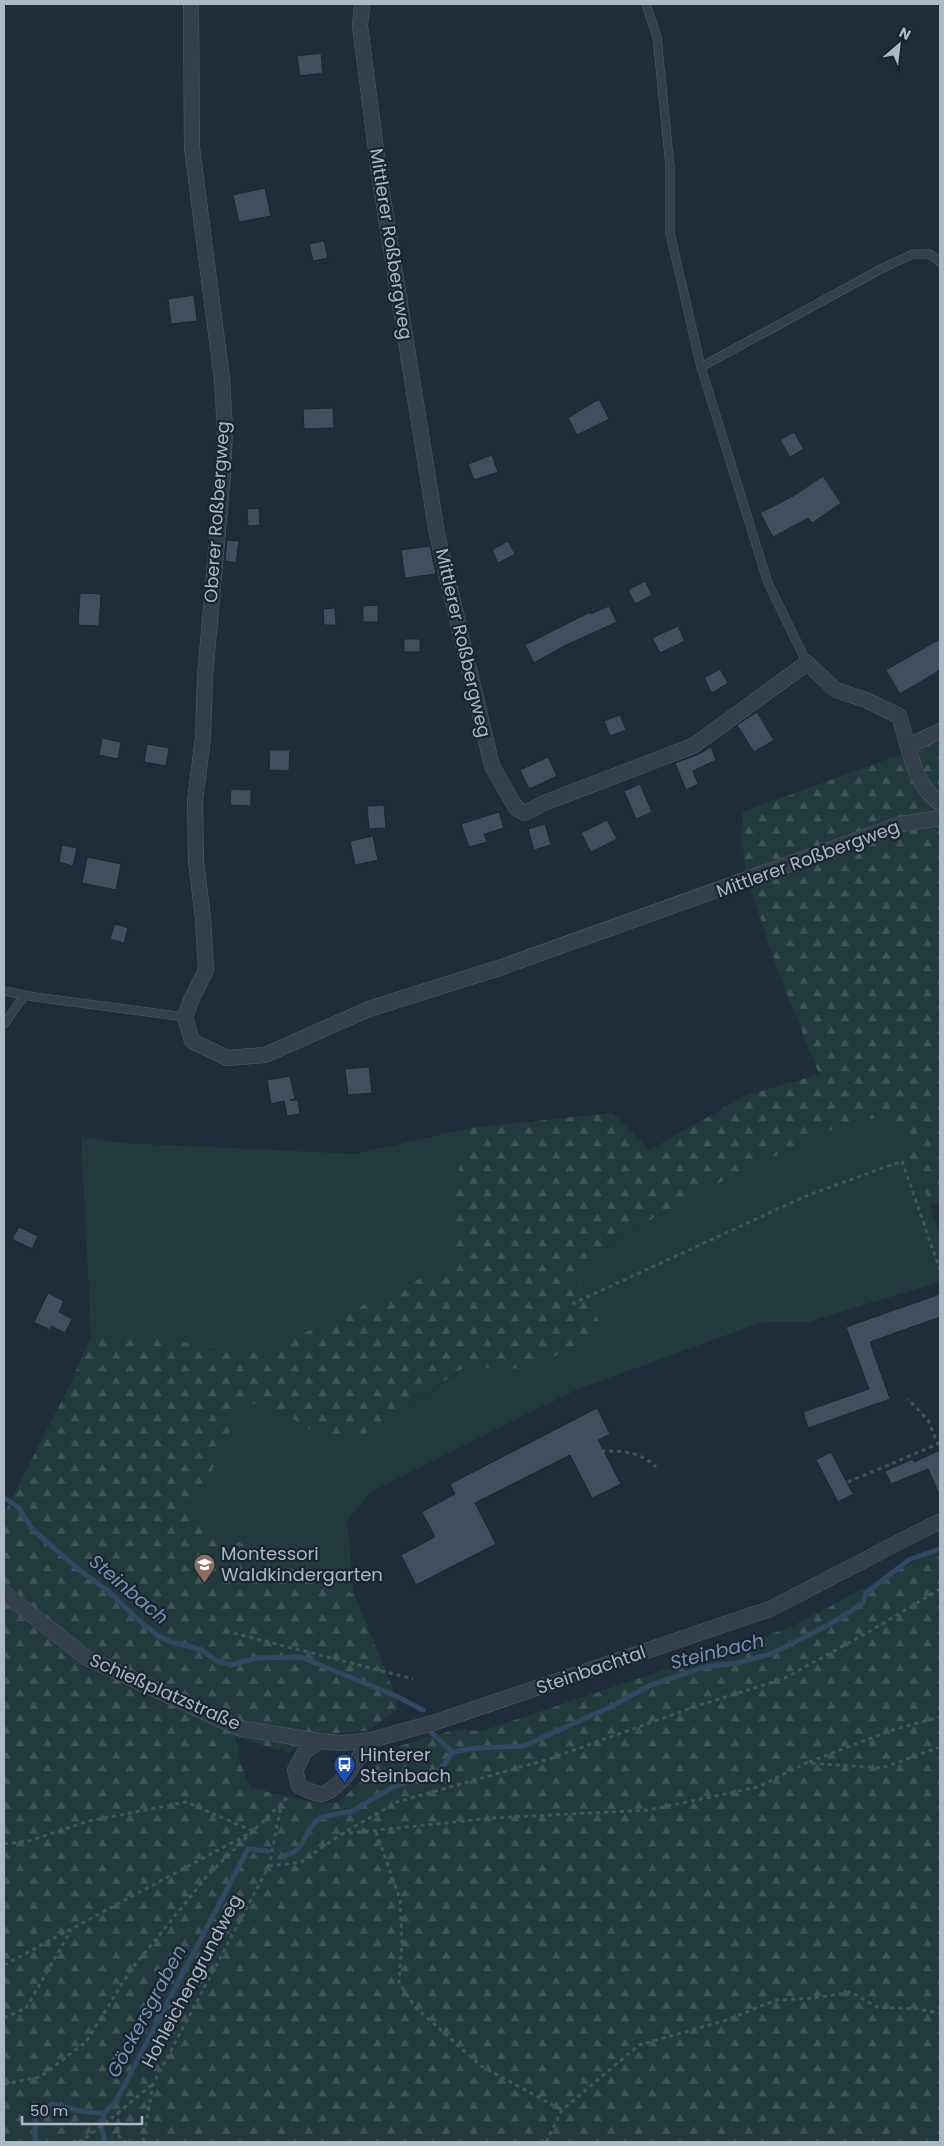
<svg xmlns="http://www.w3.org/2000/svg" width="944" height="2146" font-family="Poppins,sans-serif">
	<defs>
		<pattern id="forest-firs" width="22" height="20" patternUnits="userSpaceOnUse" patternTransform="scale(1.25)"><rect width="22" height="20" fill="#213b3c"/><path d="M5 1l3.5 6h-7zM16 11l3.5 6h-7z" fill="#3f5557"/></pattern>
	</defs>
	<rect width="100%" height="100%" fill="#1f2d3b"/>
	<!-- grass -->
	<path fill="#213b3c" d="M891,1115L930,1204L940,1238V1280L936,1283L808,1322H762L625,1372L578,1389L369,1493L347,1521L354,1594L273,1561L208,1525L195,1509L243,1402L277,1409L323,1438L363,1436L467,1367L529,1369L538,1363L575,1272L620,1237L732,1176L844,1124Z
		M471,1128L455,1183L453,1263L261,1353L91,1334L81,1136L121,1143L355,1154Z"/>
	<!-- forest -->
	<path fill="url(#forest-firs)" d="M940,740V1202L930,1204L891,1115L844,1124L732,1176L619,1237L575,1272L604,1331L529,1369L465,1367L363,1436L323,1438L277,1409L243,1402L195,1508L208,1525L273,1561L354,1594L395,1694L398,1709L367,1731L308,1735L290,1753L235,1737L241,1765L251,1788L312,1802L338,1803L371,1771L389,1749L454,1730L482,1731L789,1628L940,1548V2142H4V1514L71,1383L91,1334L147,1337L261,1353L453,1263L455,1183L471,1128L612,1113L650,1150L745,1096L819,1074L779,974L751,890L741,846L743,812Z"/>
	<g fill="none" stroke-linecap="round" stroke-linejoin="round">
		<!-- stream -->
		<path stroke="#304862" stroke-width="5" d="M4,1498L18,1507L32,1529L77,1568L108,1591L134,1616L157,1635L171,1642L200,1649L217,1661L231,1665L256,1658L301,1657L396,1696L423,1710
			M431,1732L452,1752L477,1748L524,1746L610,1707L649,1686L704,1667L737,1663L771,1654L832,1623L863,1603L866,1593L910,1559L940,1549
			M283,1856C303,1850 299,1846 309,1831C312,1826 316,1822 319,1818L352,1811L395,1786L432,1775L445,1764L452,1752
			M104,2113L101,2126L105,2142
			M35,2142V2113L52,2104L85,2112L104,2113L116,2101L248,1849L268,1851"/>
	</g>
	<!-- building -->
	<path fill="#404f60" stroke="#1b2632" d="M321,53L323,73L300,76L297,56Z
		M265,188L271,216L239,222L233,195Z
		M324,241L328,258L313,261L309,244Z
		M194,295L197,321L171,324L168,299Z
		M599,399L609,419L577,435L568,418Z
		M333,408L334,428L304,429L303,409Z
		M794,432L804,449L790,457L780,440Z
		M492,455L498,472L474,480L468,464Z
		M823,476L841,503L812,523L808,518L773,537L760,513L795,495Z
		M259,508L260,525L248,526L247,509Z
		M227,540L239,541L236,563L225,561Z
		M508,541L515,554L498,563L492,550Z
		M430,546L436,574L405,578L401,550Z
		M645,581L652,595L635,604L628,590Z
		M80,593L101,594L99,626L78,625Z
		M378,605V622H363V606Z
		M609,606L617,622L564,646L534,663L525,645L590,612L591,614Z
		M335,608L336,625H324L323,609Z
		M678,626L685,641L660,653L652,638Z
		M404,639H420V652H404Z
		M940,639V670L900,694L886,670Z
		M720,669L728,683L712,693L704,678Z
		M757,712L774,740L754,752L737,725Z
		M620,715L626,730L610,736L604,721Z
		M102,738L121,742L118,759L99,755Z
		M147,744L169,748L166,766L144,762Z
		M711,747L716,760L693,771L698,784L686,790L675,763L697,755Z
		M270,750H290L289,771L269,770Z
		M548,757L557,776L529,789L520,770Z
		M640,784L652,812L636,819L624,791Z
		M231,789L251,790V806L230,805Z
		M384,805L386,828L369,829L367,806Z
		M499,812L504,828L484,834L487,842L469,847L461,824Z
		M607,820L617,839L591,852L581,833Z
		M545,824L551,845L534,850L528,829Z
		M373,836L378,860L355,865L350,841Z
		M62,845L77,848L73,866L59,862Z
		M87,857L121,864L116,890L82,883Z
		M115,924L128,928L124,943L110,939Z
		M369,1067L372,1093L348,1095L345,1069Z
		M290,1076L295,1099L290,1100H298L300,1114L287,1116L284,1101L271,1104L267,1080Z
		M19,1227L38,1236L32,1249L12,1239Z
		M48,1293L64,1301L59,1312L72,1319L65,1333L51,1326L50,1330L34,1322Z
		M940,1294V1317L870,1342L890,1399L808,1428L803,1412L869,1389L846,1327Z
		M597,1408L610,1434L598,1440L621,1484L592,1498L570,1455L475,1503L496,1544L416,1585L401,1555L435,1537L422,1512L455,1494L450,1484Z
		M940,1450V1496L928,1469L891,1484L885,1471L913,1459L914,1462Z
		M831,1452L853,1494L838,1502L816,1460Z"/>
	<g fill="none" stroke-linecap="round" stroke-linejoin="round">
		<defs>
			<path id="lane" d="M646,4L657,37L670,167V233L701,367L768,583L807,663
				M701,367L881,269L913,254H930L940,262
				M4,991L35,997L185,1017
				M4,1024L25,995"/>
			<path id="street" d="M191,4L192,148L222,379L225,430L223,474L205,676L203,738L195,800L196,861L203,918L206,970L191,1000L185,1017L192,1041L227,1058L265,1055L369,1009L502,967L901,824L940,818
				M362,4L360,26L380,180L437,534L492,766L516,808L525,813L544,803L693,746L807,663L836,690L866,700L899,716C909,745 913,785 940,803
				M908,746L940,731
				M4,1593L87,1658L239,1728L318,1741L343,1743L371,1740L433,1723L770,1609L940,1521
				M318,1741L304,1753L295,1770L299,1786C306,1789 317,1796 325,1793C343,1786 360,1755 371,1740"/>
		</defs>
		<!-- lane casing -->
		<use href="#lane" stroke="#515c69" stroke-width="9"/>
		<!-- street casing -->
		<use href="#street" stroke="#515c69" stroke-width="16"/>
		<!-- path -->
		<path stroke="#3f5859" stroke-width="3" stroke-dasharray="4 4" stroke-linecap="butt" d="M572,1304L806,1196L902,1161L940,1270
			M601,1451C623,1451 639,1451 656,1467
			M848,1482L938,1444L928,1420L908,1399
			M226,1631L413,1679
			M809,1762L892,1730L940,1717
			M376,1832L400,1899L402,1942L399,1983L415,2007L481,2066L562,2110
			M341,1834L492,1818L649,1810L758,1787L806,1763L882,1768L940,1747
			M4,1844L29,1841L89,1821L186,1802L253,1831
			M269,1866L301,1862L340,1835L397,1802L549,1759L697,1706L785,1678L872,1630L940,1589
			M4,1965L248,1834
			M4,2018L26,2008L71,1930
			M4,2084L40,2077L86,2042L130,1971L208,1875L290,1795
			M118,2111V2135L125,2142
			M79,2142C104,2126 129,2103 153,2084
			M143,2142L153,2084L269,1866L281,1806
			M546,2142L562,2110L639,2045L727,2020L776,2000L814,1998L851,1992L877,2007L918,2009L940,2013"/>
		<!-- lane -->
		<use href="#lane" stroke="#333f4b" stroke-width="8"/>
		<!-- street -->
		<use href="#street" stroke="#333f4b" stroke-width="15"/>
	</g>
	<!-- icons -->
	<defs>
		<symbol id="school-pin" viewBox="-11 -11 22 30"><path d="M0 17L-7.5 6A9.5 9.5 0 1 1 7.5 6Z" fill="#8d6e63" stroke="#192430"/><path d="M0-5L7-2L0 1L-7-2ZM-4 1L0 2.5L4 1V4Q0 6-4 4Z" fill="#fff"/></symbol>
		<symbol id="bus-pin" viewBox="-11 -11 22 30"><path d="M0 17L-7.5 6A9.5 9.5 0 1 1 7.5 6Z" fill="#1a4fb4" stroke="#192430"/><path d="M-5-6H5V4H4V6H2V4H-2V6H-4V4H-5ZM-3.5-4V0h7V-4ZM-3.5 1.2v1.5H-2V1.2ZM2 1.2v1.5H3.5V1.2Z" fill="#fff"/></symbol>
	</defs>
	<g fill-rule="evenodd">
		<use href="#school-pin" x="192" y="1552" width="25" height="34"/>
		<use href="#bus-pin" x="332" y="1752" width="25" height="34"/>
	</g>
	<g text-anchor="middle" stroke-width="4.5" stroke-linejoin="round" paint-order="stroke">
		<!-- street labels -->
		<g font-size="18" fill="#aeb9c8" stroke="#192430">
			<text transform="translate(391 244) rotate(81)" y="6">Mittlerer Roßbergweg</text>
			<text transform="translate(217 512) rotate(-86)" y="6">Oberer Roßbergweg</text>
			<text transform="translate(463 643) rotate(77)" y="6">Mittlerer Roßbergweg</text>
			<text transform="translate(808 859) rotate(-20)" y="6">Mittlerer Roßbergweg</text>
			<text transform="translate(591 1670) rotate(-19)" y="6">Steinbachtal</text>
			<text transform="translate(165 1692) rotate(24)" y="6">Schießplatzstraße</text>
			<text transform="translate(192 1981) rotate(-62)" y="6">Hohleichengrundweg</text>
		</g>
		<!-- poi labels -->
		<g font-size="18" fill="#aeb9c8" stroke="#192430" text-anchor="start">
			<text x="221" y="1560">Montessori<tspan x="221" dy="21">Waldkindergarten</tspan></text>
			<text x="360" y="1761">Hinterer<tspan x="360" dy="21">Steinbach</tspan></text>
		</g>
		<!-- water labels -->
		<g font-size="19" font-style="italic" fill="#7492b2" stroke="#192430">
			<text transform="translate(129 1589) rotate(40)" y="7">Steinbach</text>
			<text transform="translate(717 1651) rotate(-14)" y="7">Steinbach</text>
			<text transform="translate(146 2011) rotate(-62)" y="7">Göckersgraben</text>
		</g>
	</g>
	<!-- border -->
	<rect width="944" height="2146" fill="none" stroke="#aeb9c8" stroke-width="10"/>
	<!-- north arrow -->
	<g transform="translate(899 45) rotate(28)" stroke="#192430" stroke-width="4" paint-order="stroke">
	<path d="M0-4L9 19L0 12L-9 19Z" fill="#aeb9c8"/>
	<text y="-8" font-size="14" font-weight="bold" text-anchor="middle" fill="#aeb9c8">N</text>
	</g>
	<!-- scale -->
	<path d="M22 2116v8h120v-8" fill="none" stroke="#aeb9c8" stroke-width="2.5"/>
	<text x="30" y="2116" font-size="15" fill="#aeb9c8" stroke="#192430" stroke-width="4" paint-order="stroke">50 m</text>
</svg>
